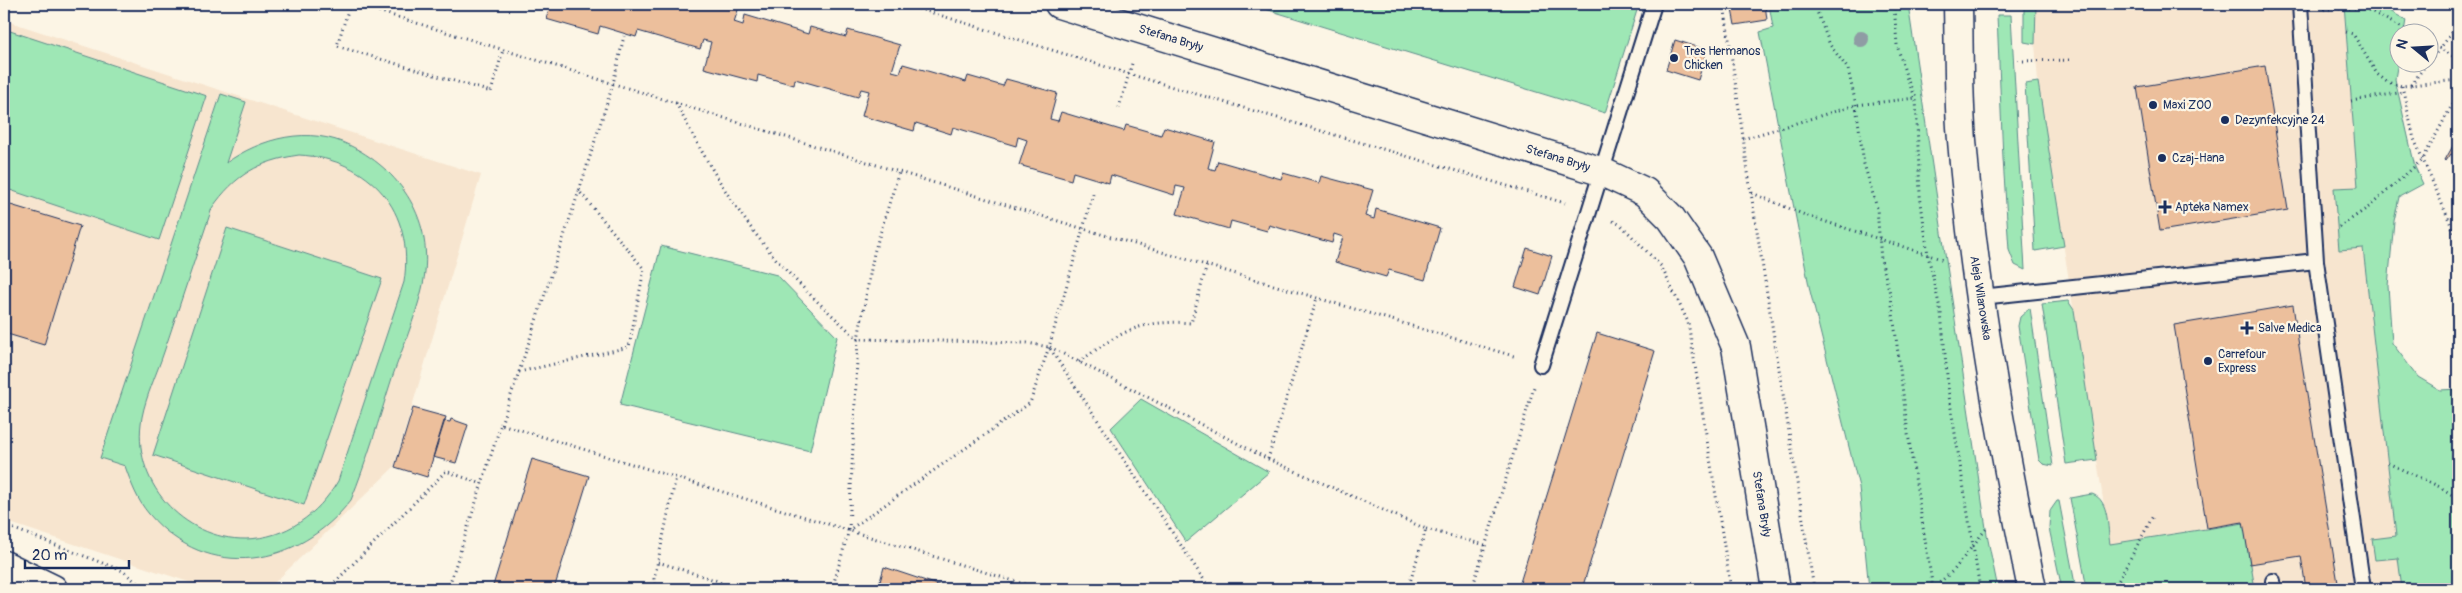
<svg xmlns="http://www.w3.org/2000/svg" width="2462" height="593" font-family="Pangolin,sans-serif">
	<rect width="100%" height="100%" fill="#fcf5e5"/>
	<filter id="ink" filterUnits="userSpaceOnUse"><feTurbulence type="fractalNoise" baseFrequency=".02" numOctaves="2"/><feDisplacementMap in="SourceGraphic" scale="10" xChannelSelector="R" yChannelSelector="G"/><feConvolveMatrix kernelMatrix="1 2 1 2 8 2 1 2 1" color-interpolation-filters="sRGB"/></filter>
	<g filter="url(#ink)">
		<!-- built -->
		<path fill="#f7e5cf" d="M2036,4H2344L2363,248L2402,589H2255L2243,523L2110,544L2038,82L2035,44Z
			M4,20L481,175L394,467L268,589H210L4,521Z"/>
		<!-- green -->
		<path fill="#9ee7b5" stroke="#5c8b8a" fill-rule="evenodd" d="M1249,4H1639L1605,113Z
			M1769,4H1908L1987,535L1998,589H1869L1859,487L1810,291L1760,32L1773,28Z
			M2024,4H2036L2035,44L2024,42Z
			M2344,4H2377L2406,20L2404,32H2400L2399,55L2395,79L2415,167L2423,184L2399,197L2394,221L2388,286L2392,343L2418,377L2440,390L2458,389V589H2402L2398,558L2375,560L2372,539L2396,536L2363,248L2339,250L2334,188L2358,187Z
			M1997,15H2011L2025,270L2015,265L2009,250L2003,159Z
			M4,29L207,96L159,240L4,188Z
			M2038,82L2064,246L2035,251L2025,84Z
			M221,94L246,102L226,163C261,138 309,125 351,146C405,173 437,227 422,289C415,319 402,349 392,378C379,419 367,461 351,500C299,567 208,583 149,514C137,500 131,483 125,466L100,458ZM299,155C371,159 415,211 404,282L338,481C318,515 286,538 246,539C183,540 130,481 142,417C146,396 157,373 164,352C180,304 196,256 212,208C235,175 259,161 299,155Z
			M227,228L382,279L304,505L153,455Z
			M661,246L777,275L837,337L810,451L620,405Z
			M2068,301L2074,310L2097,460L2066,464L2042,304Z
			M2030,308L2053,466L2043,464L2039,460L2018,326L2020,317Z
			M1141,399L1269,472L1186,542L1111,428Z
			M2092,494C2110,500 2107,528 2110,544L2244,523L2255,589H2087L2070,498Z
			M2057,501H2059L2076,589H2062L2049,528L2050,511Z"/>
		<!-- building -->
		<path fill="#ecbf9c" stroke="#1b2f5e" d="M551,4H740L734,22L743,25L745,15L808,34L810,27L846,37L848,30L900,45L892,71L900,73L903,64L966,82L968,76L1003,86L1006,79L1057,93L1050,119L1058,121L1061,112L1124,131L1126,125L1161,135L1164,127L1215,142L1208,168L1215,170L1218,161L1281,179L1283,173L1319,183L1321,176L1373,190L1365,216L1374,219L1376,209L1440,228L1425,280L1389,270L1386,277L1335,262L1343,237L1334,234L1332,243L1269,225L1267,231L1231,221L1229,229L1177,214L1185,188L1176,186L1174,195L1111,175L1109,183L1073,172L1071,180L1019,165L1027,140L1018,137L1016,146L953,127L951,134L916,123L914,131L862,116L869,91L861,89L858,97L795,79L794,85L758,75L757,82L704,68L711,42L703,40L700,49L638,31L636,37L600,26L598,34L546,19Z
			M1731,4H1765L1767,20L1735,25Z
			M1675,40L1707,50L1698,80L1666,70Z
			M2265,66L2288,210L2160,231L2137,87Z
			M2458,137V158L2451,154L2446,161L2445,160Z
			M4,203L80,226L44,345L4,333Z
			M1527,248L1552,256L1540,295L1515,287Z
			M2293,305L2299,346L2339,589H2306L2301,556L2250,564L2243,522L2207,528L2174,325Z
			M1597,333L1655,351L1582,589H1518Z
			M413,408L446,417L427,477L395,467Z
			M451,419L468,425L456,463L433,457L444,421L450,422Z
			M532,459L589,476L554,589H492Z
			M884,567L941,586L940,589H878Z"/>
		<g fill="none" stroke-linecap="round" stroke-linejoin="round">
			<defs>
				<path id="lane" d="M2300,4L2316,261L2363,589
					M1981,297L2316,261
					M1541,365L1654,4
					M2273,581L2274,589"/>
				<path id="street" d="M1059,4L1600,171L1645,192L1671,218L1698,257L1736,347L1776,589
					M4,565L53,589"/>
				<path id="secondary" d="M1958,4C1959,49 1958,95 1962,140C1974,291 2002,441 2032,589"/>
			</defs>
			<!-- lane casing -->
			<use href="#lane" stroke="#1b2f5e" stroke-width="18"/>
			<!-- street casing -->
			<use href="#street" stroke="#1b2f5e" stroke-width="31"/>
			<!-- secondary casing -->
			<use href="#secondary" stroke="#1b2f5e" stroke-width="31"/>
			<!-- path -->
			<path stroke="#1b2f5e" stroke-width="3" stroke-dasharray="1 4" stroke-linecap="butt" d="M350,4L337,46L491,92L503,50
				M355,4L1084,229L1517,357
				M904,4L1129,74L1565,203
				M1724,4L1751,193L1814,589
				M1814,4L1830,45L1848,69L1856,105L1864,164L1877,208L1881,260L1891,297L1908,434L1933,589
				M1894,4L1897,45L1907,79L1916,98L1920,195L1928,255L1941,313L1949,396L1980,589
				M2324,9L2365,8L2410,32
				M2346,32L2353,34L2377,74L2387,82L2402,86L2458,80
				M2430,43L2458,59
				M2018,61L2072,60
				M2430,61L2458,25
				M2411,85L2428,62
				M2402,86L2414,139L2458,241
				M2351,101L2404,92
				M676,103C700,150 726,196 758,237C787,275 823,307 858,339L874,253L899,172
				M1119,108L1133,60
				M1743,139L1856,105L1916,98
				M1752,193L1805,215L1944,260
				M1613,221L1621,225L1661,266L1688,322L1731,589
				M2339,227L2369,207L2423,159L2458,94
				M1050,347L1268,459L1426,529L1408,589
				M1079,362C1119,333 1139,319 1191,323L1207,265
				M519,372L579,191
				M501,424L519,372L629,347L644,269L579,191L613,84L624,36
				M1268,459L1317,298
				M2388,463L2440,487L2458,499
				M4,525L123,571L144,589
				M1426,529L1485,545
				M849,530L858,339L1027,343L1049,347L1210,589
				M658,562L718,581L730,589
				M328,589L446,471L482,484
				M448,589L501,424L1040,589
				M656,589L654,579L676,477
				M832,589L849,530L1030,403L1049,347L1093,194
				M1472,589L1534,387
				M1932,589L1954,570L1986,529
				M2114,589L2153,516"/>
			<!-- lane -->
			<use href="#lane" stroke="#fcf5e5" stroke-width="14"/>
			<!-- street -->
			<use href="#street" stroke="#fcf5e5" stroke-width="28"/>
			<!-- secondary -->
			<use href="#secondary" stroke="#fcf5e5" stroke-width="28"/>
		</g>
		<!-- trees -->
		<circle fill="#8f9ca4" cx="1861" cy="39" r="8"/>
	</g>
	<!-- markers -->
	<g fill="#1b2f5e" stroke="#fcf5e5" stroke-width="2">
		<circle cx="1674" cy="58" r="5"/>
		<circle cx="2153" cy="105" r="5"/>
		<circle cx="2225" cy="120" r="5"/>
		<circle cx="2162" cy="158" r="5"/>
		<path d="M2162.5 199.5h5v5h5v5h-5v5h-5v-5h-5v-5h5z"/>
		<path d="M2244.5 320.5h5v5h5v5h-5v5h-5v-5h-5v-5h5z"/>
		<circle cx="2208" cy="361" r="5"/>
	</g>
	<g text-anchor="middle" stroke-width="4.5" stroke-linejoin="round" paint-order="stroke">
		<!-- street labels -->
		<g font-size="12" fill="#1b2f5e" stroke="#fcf5e5">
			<text transform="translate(1171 38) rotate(17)" y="4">Stefana Bryły</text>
			<text transform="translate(1558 158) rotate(17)" y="4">Stefana Bryły</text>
			<text transform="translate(1981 298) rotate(81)" y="4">Aleja Wilanowska</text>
			<text transform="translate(1762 504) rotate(81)" y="4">Stefana Bryły</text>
		</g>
		<!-- poi labels -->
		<g font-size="12" fill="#1b2f5e" stroke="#fcf5e5" text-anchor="start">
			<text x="1684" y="55">Tres Hermanos<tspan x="1684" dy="14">Chicken</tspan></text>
			<text x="2163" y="109">Maxi ZOO</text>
			<text x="2235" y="124">Dezynfekcyjne 24</text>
			<text x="2172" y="162">Czaj-Hana</text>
			<text x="2175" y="211">Apteka Namex</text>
			<text x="2258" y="332">Salve Medica</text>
			<text x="2218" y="358">Carrefour<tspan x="2218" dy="14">Express</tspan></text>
		</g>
	</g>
	<!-- margin -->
	<rect width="2462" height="593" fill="none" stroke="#fcf5e5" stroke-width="20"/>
	<rect x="10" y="10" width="2442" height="573" fill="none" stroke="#1b2f5e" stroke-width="2" filter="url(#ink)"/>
	<!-- north arrow -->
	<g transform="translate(2414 48) rotate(288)"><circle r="24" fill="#fcf5e5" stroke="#a2a6af"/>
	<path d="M0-4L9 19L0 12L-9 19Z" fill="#1b2f5e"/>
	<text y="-8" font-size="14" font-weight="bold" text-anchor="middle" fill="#1b2f5e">N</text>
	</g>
	<!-- scale -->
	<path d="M25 560v8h104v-8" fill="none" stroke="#1b2f5e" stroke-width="2.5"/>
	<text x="32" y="560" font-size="15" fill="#1b2f5e" stroke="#fcf5e5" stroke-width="4" paint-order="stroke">20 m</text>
</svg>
